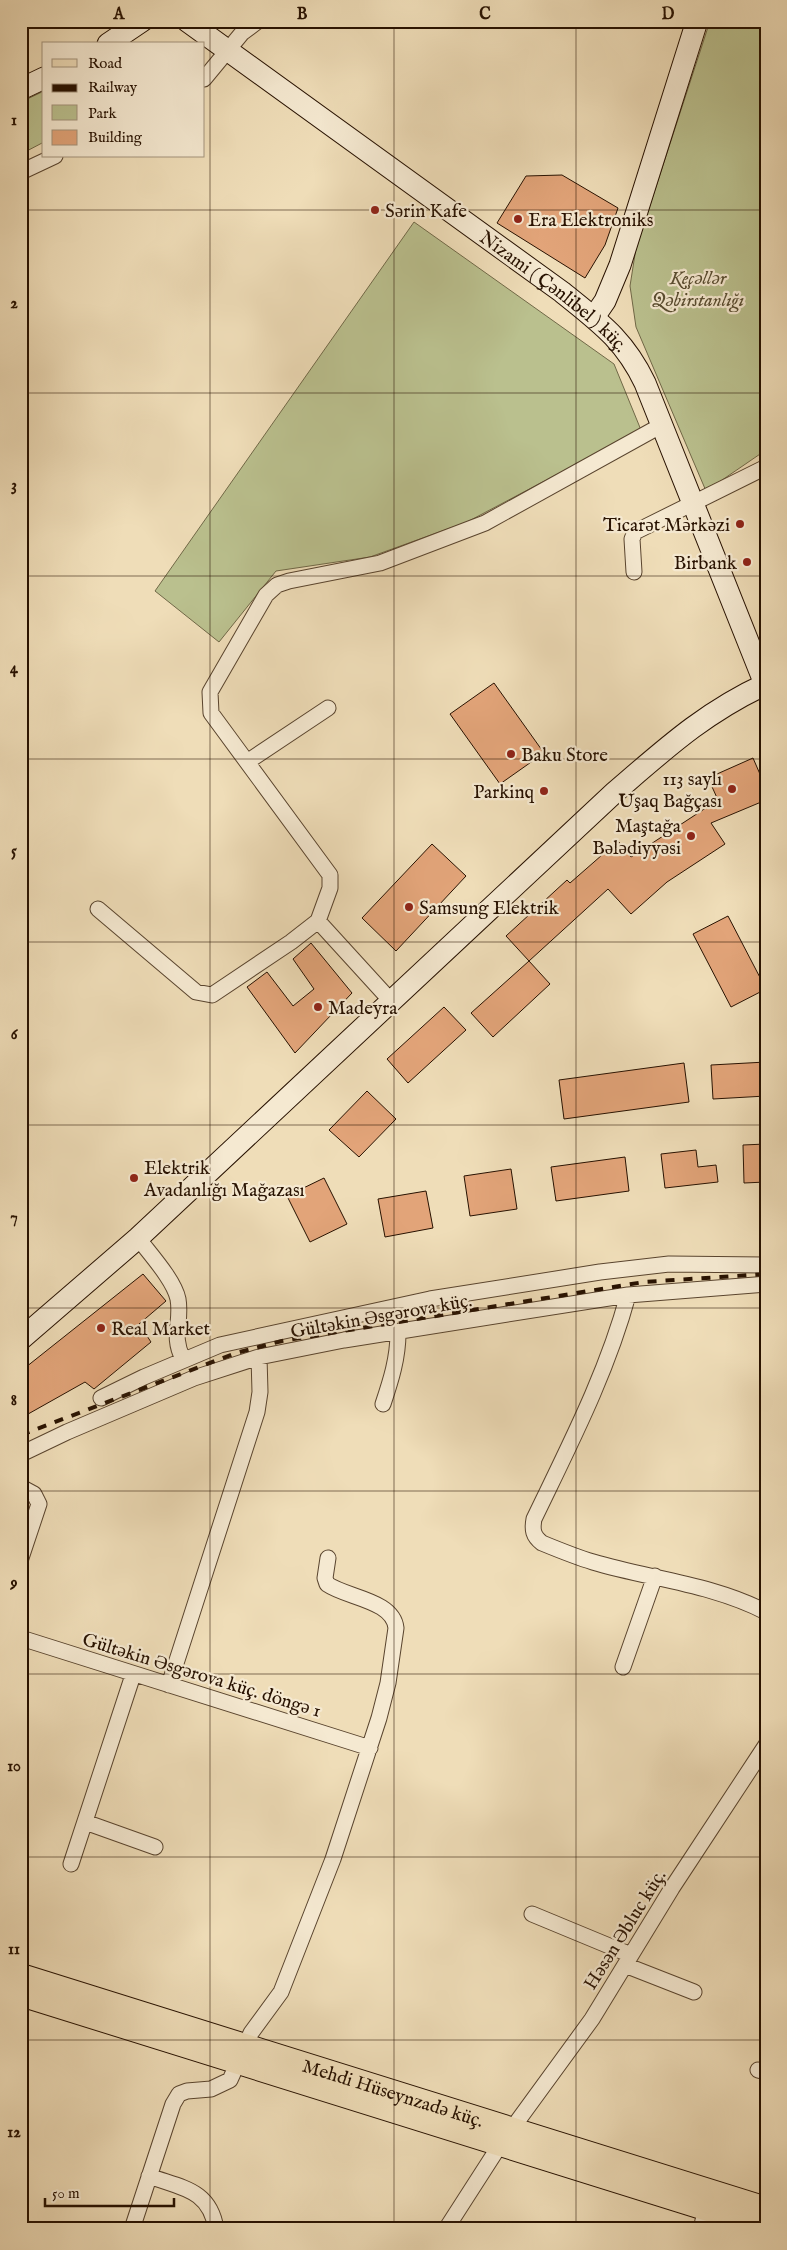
<svg xmlns="http://www.w3.org/2000/svg" width="787" height="2250" font-family="'IM FELL English',serif">
	<rect width="100%" height="100%" fill="#efddb8"/>
	<filter id="stains"><feTurbulence type="fractalNoise" baseFrequency=".004" numOctaves="4"/><feColorMatrix values="0 0 0 0 .2 0 0 0 0 .09 0 0 0 0 .02 0 0 0 .5 -.17"/></filter>
	<radialGradient id="worn" r=".72"><stop offset=".6" stop-color="#630" stop-opacity="0"/><stop offset="1" stop-color="#630" stop-opacity=".3"/></radialGradient>
	<!-- green -->
	<path fill="#bac08e" stroke="#706847" d="M710,21H766V450L706,491L636,327L630,286L636,248Z
		M44,91V142L21,154V102Z
		M414,222L614,364L641,430L467,522L370,557L276,571L219,642L155,591Z"/>
	<!-- building -->
	<path fill="#e2a479" stroke="#271100" d="M562,175L618,208L605,245L585,278L497,223L526,176Z
		M494,683L544,753L500,784L450,714Z
		M753,758L766,788V800L711,823L725,844L667,882L631,914L608,889L529,961L506,936L567,880L570,883L618,841L631,857L718,800L708,778Z
		M432,844L466,876L396,951L362,918Z
		M728,916L766,989L731,1007L693,934Z
		M311,943L352,993L295,1053L247,987L267,972L293,1006L314,989L293,959Z
		M529,961L550,984L493,1037L471,1013Z
		M444,1007L466,1030L408,1083L387,1059Z
		M766,1062V1096L713,1099L711,1065Z
		M684,1063L689,1102L564,1119L559,1080Z
		M367,1091L396,1119L359,1157L329,1130Z
		M766,1144V1182L744,1183L743,1145Z
		M696,1150L698,1167L716,1165L718,1182L665,1188L661,1154Z
		M625,1157L629,1191L556,1201L551,1167Z
		M511,1169L517,1209L470,1216L464,1176Z
		M324,1178L347,1224L310,1242L287,1196Z
		M426,1191L433,1228L385,1237L378,1199Z
		M143,1274L166,1301L139,1324L151,1342L94,1389L85,1382L21,1418V1371Z"/>
	<g fill="none" stroke-linecap="round" stroke-linejoin="round">
		<defs>
			<path id="street" d="M204,79L242,33L258,21
				M21,172L55,156
				M634,572L632,539L635,532L766,467
				M247,762L328,708
				M98,909L196,992L212,995L291,942L318,921
				M391,1001L318,921L330,888V875L211,713L210,692L266,595L277,585L289,581L380,563L485,523L662,425
				M138,1238C150,1254 174,1280 178,1299C182,1322 171,1336 183,1359
				M628,1295C607,1373 569,1446 534,1519C532,1530 533,1536 542,1543C559,1550 576,1557 593,1562C650,1579 712,1584 766,1612
				M101,1398L144,1377L220,1345L430,1299L600,1272L669,1264L766,1265
				M383,1404C391,1380 398,1358 398,1333
				M21,1454L67,1432L194,1378L259,1357L344,1340L628,1295L766,1284
				M21,1487L34,1494L39,1504L21,1558
				M21,1638L370,1748
				M623,1667L655,1576
				M169,1685L257,1412L260,1392L259,1357
				M85,1822L155,1847
				M71,1864L133,1675
				M532,1914L631,1955
				M625,1965L694,1992
				M758,2070L766,2072
				M511,2130L592,2019L672,1888L766,1745
				M149,2176C181,2188 210,2189 216,2229
				M132,2229L173,2104L179,2094L187,2091L211,2089L230,2080L251,2033L281,1992L333,1859L379,1718L388,1683L396,1628C393,1600 347,1598 327,1584L325,1578L328,1558
				M446,2229L500,2145
				M701,2229L706,2208"/>
			<g id="secondary">
				<path id="s1" d="M187,21L562,292C599,322 624,339 645,383L765,684"/>
				<path d="M108,44L142,21"/>
				<path d="M21,89L44,78"/>
				<path d="M594,317L605,301L620,265L697,21"/>
				<path d="M21,1339L138,1238L615,792C665,749 705,712 766,684"/>
			</g>
			<g id="primary">
				<path id="s2" d="M21,1976L766,2209"/>
				<path d="M21,1994L766,2227"/>
			</g>
		</defs>
		<!-- street casing -->
		<use href="#street" stroke="#59442e" stroke-width="17"/>
		<!-- secondary casing -->
		<use href="#secondary" stroke="#271100" stroke-width="23"/>
		<!-- primary casing -->
		<use href="#primary" stroke="#271100" stroke-width="26"/>
		<!-- street -->
		<use href="#street" stroke="#f5e9d1" stroke-width="15"/>
		<!-- secondary -->
		<use href="#secondary" stroke="#f5e9d1" stroke-width="21"/>
		<!-- primary -->
		<use href="#primary" stroke="#efddb8" stroke-width="24"/>
		<!-- rail -->
		<path stroke="#271100" stroke-width="4" stroke-dasharray="9 9" stroke-linecap="butt" d="M21,1435L236,1353L282,1341L644,1282L766,1274"/>
	</g>
	<!-- grid -->
	<path fill="none" stroke="#271100" stroke-width="1" stroke-opacity="0.55" d="M210,21V2229M394,21V2229M576,21V2229M21,210H766M21,393H766M21,576H766M21,759H766M21,942H766M21,1125H766M21,1308H766M21,1491H766M21,1674H766M21,1857H766M21,2040H766"/>
	<!-- markers -->
	<g fill="#8f2418" stroke="#f5e9d1" stroke-width="2">
		<circle cx="375" cy="210" r="5"/>
		<circle cx="518" cy="219" r="5"/>
		<circle cx="740" cy="524" r="5"/>
		<circle cx="747" cy="562" r="5"/>
		<circle cx="511" cy="754" r="5"/>
		<circle cx="732" cy="789" r="5"/>
		<circle cx="544" cy="791" r="5"/>
		<circle cx="691" cy="836" r="5"/>
		<circle cx="409" cy="907" r="5"/>
		<circle cx="318" cy="1007" r="5"/>
		<circle cx="134" cy="1178" r="5"/>
		<circle cx="101" cy="1328" r="5"/>
	</g>
	<g text-anchor="middle" stroke-width="4.5" stroke-linejoin="round" paint-order="stroke">
		<!-- poi labels -->
		<g font-size="19" fill="#271100" stroke="#f5e9d1" text-anchor="start">
			<text x="385" y="217">Sərin Kafe</text>
			<text x="528" y="226">Era Elektroniks</text>
			<text x="730" y="531" text-anchor="end">Ticarət Mərkəzi</text>
			<text x="737" y="569" text-anchor="end">Birbank</text>
			<text x="521" y="761">Baku Store</text>
			<text x="722" y="785" text-anchor="end">113 saylı<tspan x="722" dy="22">Uşaq Bağçası</tspan></text>
			<text x="534" y="798" text-anchor="end">Parkinq</text>
			<text x="681" y="832" text-anchor="end">Maştağa<tspan x="681" dy="22">Bələdiyyəsi</tspan></text>
			<text x="419" y="914">Samsung Elektrik</text>
			<text x="328" y="1014">Madeyra</text>
			<text x="144" y="1174">Elektrik<tspan x="144" dy="22">Avadanlığı Mağazası</tspan></text>
			<text x="111" y="1335">Real Market</text>
		</g>
		<!-- park labels -->
		<g font-size="19" font-style="italic" fill="#5a4e32" stroke="#f5e9d1">
			<text x="698" y="284">Keçəllər<tspan x="698" dy="22">Qəbirstanlığı</tspan></text>
		</g>
		<!-- street labels -->
		<g font-size="19" fill="#271100" stroke="#f5e9d1">
			<text dy="7" stroke="none"><textPath href="#s1" startOffset="456">Nizami ( Çənlibel ) küç.</textPath></text>
			<text transform="translate(381 1315) rotate(-10)" y="7">Gültəkin Əsgərova küç.</text>
			<text transform="translate(202 1674) rotate(17)" y="7">Gültəkin Əsgərova küç. döngə 1</text>
			<text transform="translate(624 1929) rotate(-58)" y="7">Həsən Əbluc küç.</text>
			<text dy="7" stroke="none"><textPath href="#s2" startOffset="390">Mehdi Hüseynzadə küç.</textPath></text>
		</g>
	</g>
	<!-- margin -->
	<rect width="787" height="2250" fill="none" stroke="#efddb8" stroke-width="55"/>
	<!-- legend -->
	<rect x="42" y="42" width="162" height="115" fill="#f5e9d1" stroke="#a3937d"/>
	<rect x="52" y="59" width="25" height="8" fill="#efddb8" stroke="#a3937d"/>
	<text x="88" y="68" font-size="15" fill="#271100">Road</text>
	<rect x="52" y="84" width="25" height="8" fill="#271100" stroke="#a3937d"/>
	<text x="88" y="92" font-size="15" fill="#271100">Railway</text>
	<rect x="52" y="105" width="25" height="15" fill="#bac08e" stroke="#a3937d"/>
	<text x="88" y="118" font-size="15" fill="#271100">Park</text>
	<rect x="52" y="130" width="25" height="15" fill="#e2a479" stroke="#a3937d"/>
	<text x="88" y="142" font-size="15" fill="#271100">Building</text>
	<!-- scale -->
	<path d="M45 2198v8h129v-8" fill="none" stroke="#271100" stroke-width="2.5"/>
	<text x="52" y="2198" font-size="15" fill="#271100" stroke="#f5e9d1" stroke-width="4" paint-order="stroke">50 m</text>
	<rect x="28" y="28" width="732" height="2194" fill="none" stroke="#271100" stroke-width="2"/>
	<g font-size="16" text-anchor="middle" font-weight="bold" fill="#271100">
		<text x="119" y="19">A</text>
		<text x="302" y="19">B</text>
		<text x="485" y="19">C</text>
		<text x="668" y="19">D</text>
		<text x="14" y="125">1</text>
		<text x="14" y="308">2</text>
		<text x="14" y="490">3</text>
		<text x="14" y="673">4</text>
		<text x="14" y="856">5</text>
		<text x="14" y="1039">6</text>
		<text x="14" y="1222">7</text>
		<text x="14" y="1405">8</text>
		<text x="14" y="1588">9</text>
		<text x="14" y="1771">10</text>
		<text x="14" y="1954">11</text>
		<text x="14" y="2137">12</text>
	</g>
	<rect width="100%" height="100%" filter="url(#stains)"/>
	<rect width="100%" height="100%" fill="url(#worn)"/>
</svg>
